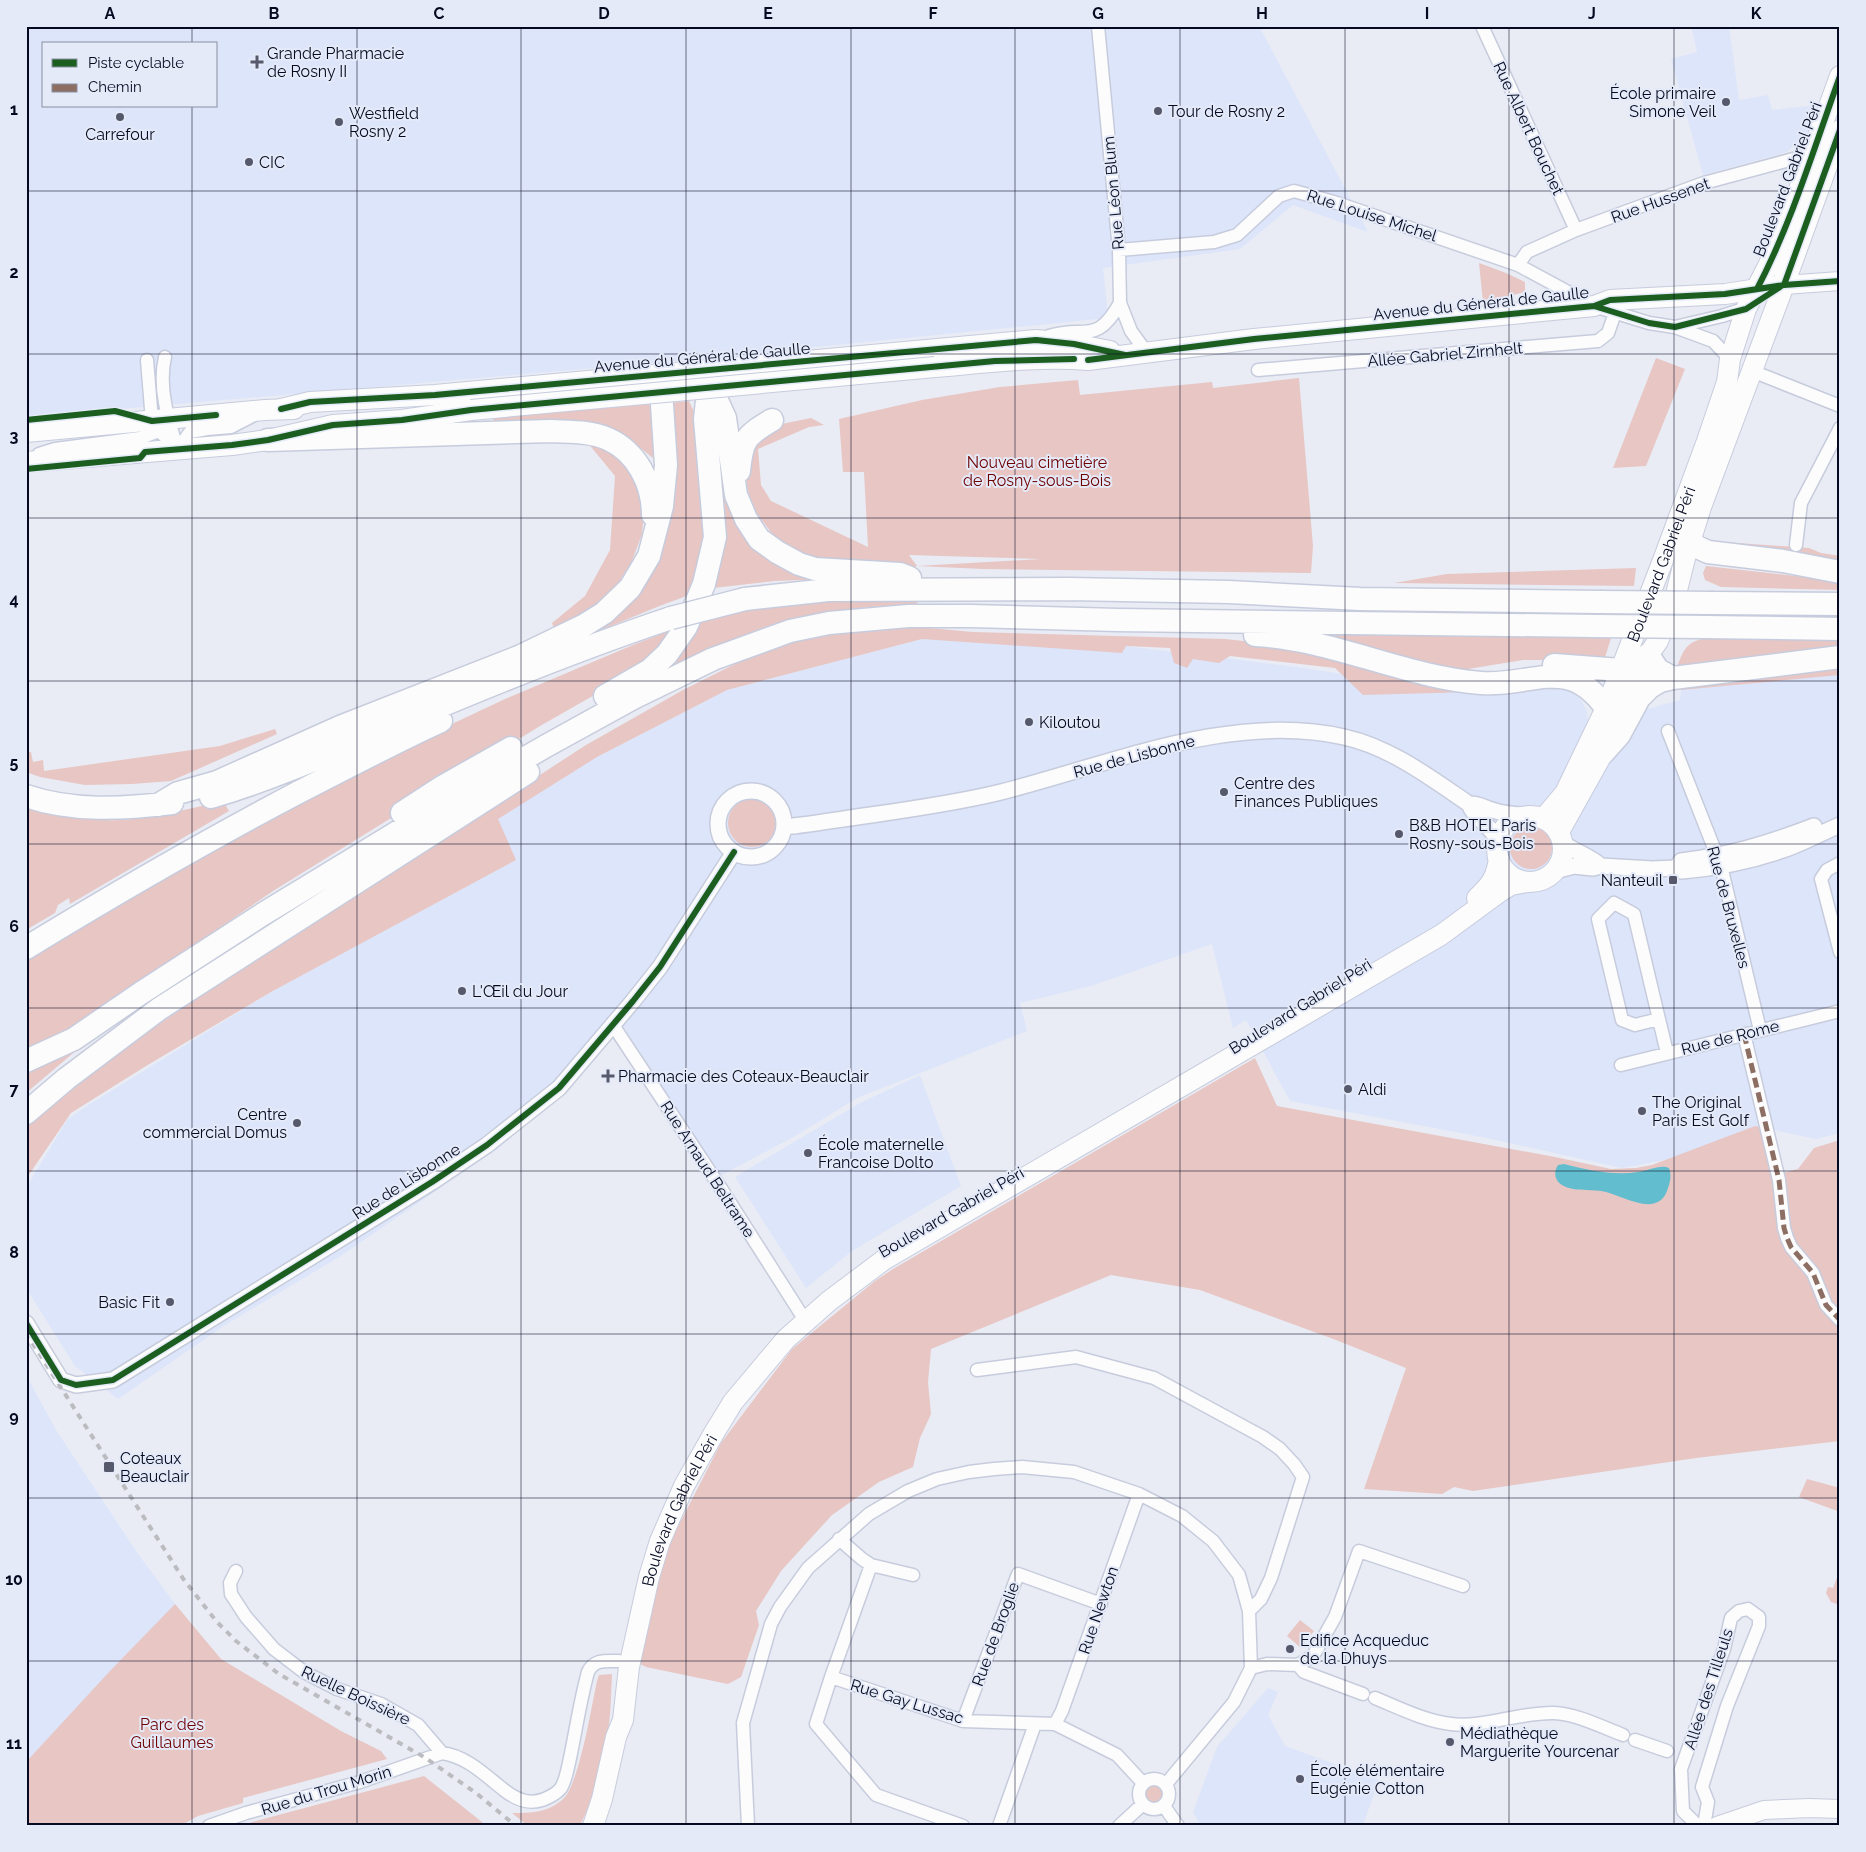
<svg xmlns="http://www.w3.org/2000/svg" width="1866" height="1852" font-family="Raleway,sans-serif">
	<rect width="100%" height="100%" fill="#e9ecf4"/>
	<!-- built -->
	<path fill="#dde5fa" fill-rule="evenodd" d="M26,26H1259L1368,232L1293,205L1240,249L1103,268L1108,318L665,362L26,417ZM44,44H216V106H44Z
		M1711,26H1729L1739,100L1768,95L1772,110L1818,105L1809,132L1787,152L1703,175L1671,59L1697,52L1692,29Z
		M922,639L1126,646L1296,667L1487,695L1550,687L1567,689L1575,694L1582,701L1587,712L1588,721L1624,742L1640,711L1680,700L1682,684L1840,670V1133L1816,1139L1755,1126L1671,1159L1622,1168L1482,1137L1290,1101L1246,1020L1233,1028L1212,944L1091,986L1020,1003L1027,1031L857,1098L797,1135L720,1176L624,1027L499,1148L339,1257L225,1325L118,1399L75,1366L26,1288V1188L67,1120L82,1109L271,992L516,860L497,819L597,757L727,690Z
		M920,1075L961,1186L852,1251L806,1288L735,1177L860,1103Z
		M26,1375L56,1430L138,1554L175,1604L26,1762Z
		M1268,1688L1278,1692L1268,1715L1285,1746L1379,1780L1363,1825L1364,1826H1201L1193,1812L1217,1747Z"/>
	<!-- green -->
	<path fill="#e7c6c4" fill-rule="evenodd" d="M1479,263L1506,273L1525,282V292C1511,295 1497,301 1483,302Z
		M1656,358L1685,369L1646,466L1613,468Z
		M1299,378L1313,546L1311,573L983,569L917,566L906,571L825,563L795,554L776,539L752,507L747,486V446L772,426L811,418L824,425L809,427L758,449L761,485L771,501L868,547L864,472H843L839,419L922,400L1000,387L1078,380L1080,395L1212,382L1213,388ZM909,555L1041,559L917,566Z
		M689,401L696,416L704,531L700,563L692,594L662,605L591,634L631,600L670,403Z
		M651,404L654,459L627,437L602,425L494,426L493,418Z
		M587,442H600L625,461L645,501L642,534L632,561L614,590L588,611L554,629L552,623L585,596L610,550L615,476Z
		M724,494L731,511L825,579L774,581L713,588L724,542Z
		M1709,541L1809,548L1821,553L1840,556V562Z
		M1706,566L1840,581V590L1721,587L1705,580L1703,573Z
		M1636,568L1634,586L1394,583L1447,574Z
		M918,599L917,604C861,607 804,611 752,632C721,645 691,660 661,673L700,622L747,609L800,601Z
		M890,627H919L973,632L1225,639L1271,644L1471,692L1363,695L1335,668L1230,656L1219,663L1193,659L1187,668L1174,663L1170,648L1126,646L1122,653L922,639L727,690L597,757L498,819L516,860L271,992L146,1066L71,1113L26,1179V1122L108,1058L261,956L586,745L683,690L761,651L819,636Z
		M674,629L640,669L540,726L273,891L97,1012L53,1041L26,1052V953L367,764L505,699L633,645Z
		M1304,631L1611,638L1603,664L1560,660H1523L1468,669H1432Z
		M1702,639H1840V650L1677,667C1683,652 1685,643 1702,639Z
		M1840,664V675L1681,690L1682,684Z
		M275,729L277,734L171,781L132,784L85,785L40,777L26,772V752H31L33,762L43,760L44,771L220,746Z
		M728 823a24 24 0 1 1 48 0a24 24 0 1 1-48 0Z
		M223,801L229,811L70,904L69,898L58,905L55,913L26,930V808C52,814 79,819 106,820C142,822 187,809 223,801Z
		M1510 848a21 21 0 1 1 42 0a21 21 0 1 1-42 0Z
		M78,1049L26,1093V1072Z
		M1255,1058L1277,1106L1555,1157L1611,1169L1636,1168L1652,1165L1755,1126L1760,1127L1763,1131L1774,1175L1798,1169L1814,1148L1840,1140V1441L1696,1458L1473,1491L1454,1487L1442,1494L1364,1489L1406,1368L1336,1340L1200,1290L1111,1275L931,1349L928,1382L931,1414L920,1438L913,1467L879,1482L832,1515L781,1571L756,1611L759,1625L741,1677L728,1684L646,1667L638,1663L668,1546L721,1443L792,1349L875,1281L893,1269Z
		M1807,1479L1840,1488V1512L1799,1497Z
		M1840,1570V1605L1831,1602L1826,1593L1828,1587L1833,1588Z
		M175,1604L221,1659L341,1731L381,1751L387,1759L243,1798V1803L198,1816L180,1826H26V1762L110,1671Z
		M1300,1620L1314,1631L1301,1648L1287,1636Z
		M612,1674C611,1693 611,1713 608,1732C604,1764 594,1796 580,1826H528L512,1813C531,1813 548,1813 563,1799C579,1785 592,1704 597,1681L599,1675Z
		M424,1776L487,1826H239L256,1821Z
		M1145 1794a9 9 0 1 1 18 0a9 9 0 1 1-18 0Z"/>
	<!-- water -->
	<path fill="#62bece" d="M1564,1164C1588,1170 1613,1176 1638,1172C1648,1171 1660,1164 1669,1168C1672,1176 1670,1183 1667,1191C1656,1219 1621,1194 1601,1191C1589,1189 1573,1192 1562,1185C1555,1181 1553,1172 1558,1165Z"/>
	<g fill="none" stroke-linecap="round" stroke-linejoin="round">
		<defs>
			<path id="minor" d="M1098,26L1119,250L1120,303L1131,331L1147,353
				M1482,26L1576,230
				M1119,250L1214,242L1237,235L1279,196L1294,191L1337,203L1518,265L1594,306L1649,323L1675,327L1713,341L1730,359
				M1518,265L1527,252L1576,230L1704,183L1812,154
				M1675,327L1722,316L1750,307
				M1049,336C1085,325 1096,346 1120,303
				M165,357C158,387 168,419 177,447
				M147,360L152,421L159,431L178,449
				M1258,370L1598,341L1608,333L1615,313
				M1752,371L1840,406
				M178,449L190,432L207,429L231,427L254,415
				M39,454L55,449L140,438L159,431L168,419
				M1796,545L1801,503L1840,428
				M1668,731L1721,866L1760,1030
				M1840,863L1827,870L1821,879L1840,952
				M1659,1019L1635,1025L1622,1020L1598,919L1614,903L1634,914L1667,1053
				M613,1025L722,1190L801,1314
				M1744,1034L1779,1180L1784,1228L1787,1238L1791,1247L1813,1273L1826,1305L1840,1320
				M1621,1065L1840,1011
				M977,1370L1076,1357L1154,1378L1263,1437L1280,1449L1294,1464L1303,1477L1271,1578L1261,1599L1249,1611
				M839,1539L862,1559L871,1565L831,1677L963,1721L1055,1724L1117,1755L1143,1783
				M871,1565L913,1575
				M236,1571L230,1583L231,1594L246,1617L274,1649L304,1672L337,1689L381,1704L418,1725L442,1753C466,1756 485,1775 504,1790C518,1801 532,1806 549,1797C553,1795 558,1792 561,1788C566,1780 568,1767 570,1758C576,1730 580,1701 588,1672C594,1659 606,1661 619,1661
				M1298,1665L1304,1672L1363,1694
				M1251,1668L1267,1664L1298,1665L1313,1656L1335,1617L1359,1551L1463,1586
				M831,1677L816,1724L876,1795L963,1826
				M1375,1698C1399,1708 1425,1721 1451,1724C1483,1728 1520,1712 1554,1713C1577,1714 1602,1727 1623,1735
				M963,1721L1018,1574L1101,1604
				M1055,1724L1062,1711L1139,1494
				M1635,1740L1667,1751
				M1139 1794a15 15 0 1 1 30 0a15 15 0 1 1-30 0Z
				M1164,1806L1178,1826
				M209,1826L246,1813L360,1782L442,1753
				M748,1826L743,1723L771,1624L780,1607L808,1568L869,1514L908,1491L937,1479L969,1472L994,1469L1022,1467L1074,1472L1139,1494L1182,1516L1213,1541L1239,1575L1249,1611L1251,1668L1234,1702L1166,1784
				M999,1826L1035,1724
				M1119,1826L1143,1804
				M1698,1826L1683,1811L1681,1769L1724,1649L1731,1618L1739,1611L1748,1609L1759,1617V1626L1727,1706L1702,1787L1708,1802L1704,1826"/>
			<path id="tertiary" d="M718 824a33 33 0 1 1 66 0a33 33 0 1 1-66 0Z
				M1469,804C1474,819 1492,825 1498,842
				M785,827C814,824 842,819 871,815C913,809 955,803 997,793C1106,766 1231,711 1344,737C1390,747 1431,778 1469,804C1479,803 1483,808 1492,810C1504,814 1516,815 1528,815
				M1564,844C1576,852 1591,857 1601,866
				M1679,864L1681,861C1730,855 1767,844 1814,826
				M1555,871L1574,866L1593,868L1601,866L1652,869L1677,868L1682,871C1716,868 1751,861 1783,850C1803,843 1821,833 1840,825
				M26,1323L61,1380L76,1385L113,1380L432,1182L487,1145L559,1088L633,1001L660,967L734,852"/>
			<path id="secondary" d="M1791,235L1783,257L1784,285L1840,281
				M1717,1826L1764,1810L1809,1808L1840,1809"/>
			<g id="primary">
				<path d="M935,367C985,363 1037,356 1088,360L1254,339L1594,306L1610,300L1725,294L1784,285"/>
				<path d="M281,409L310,402L435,395L1036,340L1074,344L1110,351"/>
				<path d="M26,432L265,410L294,409"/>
				<path d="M26,462L232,445L268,440L333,425L402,420L471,410"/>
				<circle cx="1530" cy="849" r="33"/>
				<path id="s1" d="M1544,818L1565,793L1606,708L1665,555L1707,441L1727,382L1730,359L1746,309L1771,260L1794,203L1840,76"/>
				<path d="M1559,832L1603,753L1631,689L1648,655L1658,641L1675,598L1685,558L1701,507L1784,285L1840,130"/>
				<path d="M1477,898C1491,885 1496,878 1499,859"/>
				<path id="s2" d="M593,1826L602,1799L616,1737L623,1720L629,1667L649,1577L660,1541L684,1486L714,1433L733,1402L786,1339L829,1301L885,1259L1441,935L1501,891L1511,885L1527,882"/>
			</g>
			<path id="motorway" d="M709,383L725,418L736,495L746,519L759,539L777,552L799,564L815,569L900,574L910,578
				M268,440L551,431C569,432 591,431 608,439C637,452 653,484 653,515
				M739,471C742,440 745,436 772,420
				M1691,539L1695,546L1708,552L1783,561L1840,572
				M745,599L828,590L1069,589L1229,592L1360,599L1600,602
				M1713,603L1840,604
				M1705,627L1840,629
				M1255,635C1333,639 1404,677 1481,683C1532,687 1568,654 1606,708
				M1648,655L1658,670L1673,678
				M1554,665L1621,670
				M605,696L650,670L667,654L686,627L704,584L715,537L705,419L709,383V371
				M1603,753L1619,735L1639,698L1650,687L1660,681L1673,678L1840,657
				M26,796C73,812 123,809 172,803
				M211,797C277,778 341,748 405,721C492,684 581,648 671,618
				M158,805L178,793L217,782L340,727L521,656L583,626L604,613L630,588L649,556L662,506L666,465L660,375
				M402,813L442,787L511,748
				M26,948C116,893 206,841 299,792C346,768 393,743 441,721
				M26,1061L74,1039L141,993L263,914L406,827L546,746L633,698L713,659L790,631L829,623L908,616H971L1118,620L1595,626
				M26,1113L66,1079L159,1009L528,772"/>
		</defs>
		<!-- minor casing -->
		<use href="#minor" stroke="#c7ccdd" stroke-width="15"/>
		<!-- tertiary casing -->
		<use href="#tertiary" stroke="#c7ccdd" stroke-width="18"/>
		<!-- secondary casing -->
		<use href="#secondary" stroke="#c7ccdd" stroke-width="20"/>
		<!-- primary casing -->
		<use href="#primary" stroke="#c7ccdd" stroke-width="22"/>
		<!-- motorway casing -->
		<use href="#motorway" stroke="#c7ccdd" stroke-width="25"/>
		<!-- minor -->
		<use href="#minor" stroke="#fcfcfd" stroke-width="12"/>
		<!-- tertiary -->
		<use href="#tertiary" stroke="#fcfcfd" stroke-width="15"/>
		<!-- secondary -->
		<use href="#secondary" stroke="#fcfcfd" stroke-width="18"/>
		<!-- primary -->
		<use href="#primary" stroke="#fcfcfd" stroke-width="20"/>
		<!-- motorway -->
		<use href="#motorway" stroke="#fcfcfd" stroke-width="22"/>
		<!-- rail -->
		<path stroke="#bbbcc0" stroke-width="4" stroke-dasharray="6 6" stroke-linecap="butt" d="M26,1333L184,1580L217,1622L236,1641L279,1674L424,1757L476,1793L516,1826"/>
		<defs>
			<path id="primary-bridge" d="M471,410L935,367"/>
			<path id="motorway-bridge" d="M1600,602L1713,603
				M671,618L745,599
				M1595,626L1705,627"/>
		</defs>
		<!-- primary-bridge casing -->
		<use href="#primary-bridge" stroke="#c7ccdd" stroke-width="22" stroke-linecap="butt"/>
		<!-- motorway-bridge casing -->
		<use href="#motorway-bridge" stroke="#c7ccdd" stroke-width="25" stroke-linecap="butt"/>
		<!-- primary-bridge -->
		<use href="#primary-bridge" stroke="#fcfcfd" stroke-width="20"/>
		<!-- motorway-bridge -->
		<use href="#motorway-bridge" stroke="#fcfcfd" stroke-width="22"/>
		<!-- quiet -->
		<path stroke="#8d6e63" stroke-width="5" stroke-dasharray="10 5" stroke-linecap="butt" d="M1744,1034L1779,1180L1784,1228L1787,1238L1791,1247L1813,1273L1826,1305L1840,1320"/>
		<defs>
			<path id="cycleway" d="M1784,285L1840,130
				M1757,289C1792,222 1814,148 1840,76
				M1594,306L1649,323L1675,327L1746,309L1780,287
				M1088,360L1254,339L1594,306L1610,300L1725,294L1784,285L1840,281
				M281,409L310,402L435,395L1036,340L1074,344L1125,355
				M26,420L115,411L152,421L216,415
				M26,469L140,458L145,452L232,445L268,440L333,425L402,420L471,410L995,361L1074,359
				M26,1323L61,1380L76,1385L113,1380L432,1182L487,1145L559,1088L633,1001L660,967L734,852"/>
		</defs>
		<!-- cycleway casing -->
		<use href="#cycleway" stroke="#e5eaf8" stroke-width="9"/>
		<!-- cycleway -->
		<use href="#cycleway" stroke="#1b5e20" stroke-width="6"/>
	</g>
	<!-- grid -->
	<path fill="none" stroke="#050a21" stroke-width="1" stroke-opacity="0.55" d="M192,26V44M357,26V1826M521,26V1826M686,26V1826M851,26V1826M1015,26V1826M1180,26V1826M1345,26V1826M1509,26V1826M1674,26V1826M192,106V1826M26,191H1840M26,354H1840M26,518H1840M26,681H1840M26,844H1840M26,1008H1840M26,1171H1840M26,1334H1840M26,1498H1840M26,1661H1840"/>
	<!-- markers -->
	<g fill="#55596b" stroke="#e5eaf8" stroke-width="2">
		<path d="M254.5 54.5h5v5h5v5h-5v5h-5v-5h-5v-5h5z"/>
		<circle cx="1726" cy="102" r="5"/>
		<circle cx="1158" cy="111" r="5"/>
		<circle cx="120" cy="117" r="5"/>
		<circle cx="339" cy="122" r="5"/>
		<circle cx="249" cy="162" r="5"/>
		<circle cx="1029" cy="722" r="5"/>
		<circle cx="1224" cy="792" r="5"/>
		<circle cx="1399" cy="834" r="5"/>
		<rect x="1668" y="875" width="10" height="10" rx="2.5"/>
		<circle cx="462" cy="991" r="5"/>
		<path d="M605.5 1068.5h5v5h5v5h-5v5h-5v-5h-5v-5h5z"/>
		<circle cx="1348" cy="1089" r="5"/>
		<circle cx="1642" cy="1111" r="5"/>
		<circle cx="297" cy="1123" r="5"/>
		<circle cx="808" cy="1153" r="5"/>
		<circle cx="170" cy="1302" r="5"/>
		<rect x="103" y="1461" width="12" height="12" rx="2.5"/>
		<circle cx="1290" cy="1649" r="5"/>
		<circle cx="1450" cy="1742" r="5"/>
		<circle cx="1300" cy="1779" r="5"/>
	</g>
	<g text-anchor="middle" stroke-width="4" stroke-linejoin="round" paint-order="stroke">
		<!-- poi labels -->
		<g font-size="16" fill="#050a21" stroke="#e5eaf8" text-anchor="start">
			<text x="267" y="59">Grande Pharmacie<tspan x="267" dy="18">de Rosny II</tspan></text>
			<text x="1716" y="99" text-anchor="end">École primaire<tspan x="1716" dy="18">Simone Veil</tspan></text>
			<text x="1168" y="117">Tour de Rosny 2</text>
			<text x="349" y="119">Westfield<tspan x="349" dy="18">Rosny 2</tspan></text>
			<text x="120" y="140" text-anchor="middle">Carrefour</text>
			<text x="259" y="168">CIC</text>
			<text x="1039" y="728">Kiloutou</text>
			<text x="1234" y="789">Centre des<tspan x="1234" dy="18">Finances Publiques</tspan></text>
			<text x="1409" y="831">B&amp;B HOTEL Paris<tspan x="1409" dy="18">Rosny-sous-Bois</tspan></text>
			<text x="1663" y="886" text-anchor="end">Nanteuil</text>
			<text x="472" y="997">L'Œil du Jour</text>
			<text x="618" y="1082">Pharmacie des Coteaux-Beauclair</text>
			<text x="1358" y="1095">Aldi</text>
			<text x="1652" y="1108">The Original<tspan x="1652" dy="18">Paris Est Golf</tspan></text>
			<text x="287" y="1120" text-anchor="end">Centre<tspan x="287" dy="18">commercial Domus</tspan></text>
			<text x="818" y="1150">École maternelle<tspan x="818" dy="18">Francoise Dolto</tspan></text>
			<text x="160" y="1308" text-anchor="end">Basic Fit</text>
			<text x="120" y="1464">Coteaux<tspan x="120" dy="18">Beauclair</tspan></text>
			<text x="1300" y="1646">Edifice Acqueduc<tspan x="1300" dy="18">de la Dhuys</tspan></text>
			<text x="1460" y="1739">Médiathèque<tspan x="1460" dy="18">Marguerite Yourcenar</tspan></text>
			<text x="1310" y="1776">École élémentaire<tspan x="1310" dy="18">Eugénie Cotton</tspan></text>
		</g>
		<!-- street labels -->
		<g font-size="16" fill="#050a21" stroke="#e5eaf8">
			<text transform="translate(1529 128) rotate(65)" y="6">Rue Albert Bouchet</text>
			<text transform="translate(1787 179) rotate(-69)" y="6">Boulevard Gabriel Péri</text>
			<text transform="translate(1113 193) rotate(-95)" y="6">Rue Léon Blum</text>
			<text transform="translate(1660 200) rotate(-20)" y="6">Rue Hussenet</text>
			<text transform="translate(1372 215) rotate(18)" y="6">Rue Louise Michel</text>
			<text transform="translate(1481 303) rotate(-6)" y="6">Avenue du Général de Gaulle</text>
			<text transform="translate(1445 354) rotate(-5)" y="6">Allée Gabriel Zirnhelt</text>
			<text transform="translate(702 357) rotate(-5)" y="6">Avenue du Général de Gaulle</text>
			<text dy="6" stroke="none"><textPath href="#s1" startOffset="281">Boulevard Gabriel Péri</textPath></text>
			<text transform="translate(1134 756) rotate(-15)" y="6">Rue de Lisbonne</text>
			<text transform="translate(1729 907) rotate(75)" y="6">Rue de Bruxelles</text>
			<text transform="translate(1300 1006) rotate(-32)" y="6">Boulevard Gabriel Péri</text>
			<text transform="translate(1730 1037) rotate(-14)" y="6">Rue de Rome</text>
			<text transform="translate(708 1169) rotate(57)" y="6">Rue Arnaud Beltrame</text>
			<text transform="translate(406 1181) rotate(-33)" y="6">Rue de Lisbonne</text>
			<text transform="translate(951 1212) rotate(-30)" y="6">Boulevard Gabriel Péri</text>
			<text dy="6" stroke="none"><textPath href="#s2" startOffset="329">Boulevard Gabriel Péri</textPath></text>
			<text transform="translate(1098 1610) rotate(-71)" y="6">Rue Newton</text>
			<text transform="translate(995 1634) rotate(-70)" y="6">Rue de Broglie</text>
			<text transform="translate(1708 1689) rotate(-72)" y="6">Allée des Tilleuls</text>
			<text transform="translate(356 1695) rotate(25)" y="6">Ruelle Boissière</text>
			<text transform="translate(907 1701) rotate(17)" y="6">Rue Gay Lussac</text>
			<text transform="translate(326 1790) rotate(-17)" y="6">Rue du Trou Morin</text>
		</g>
		<!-- park labels -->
		<g font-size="16" fill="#6e0000" stroke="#e5eaf8">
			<text x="1037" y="468">Nouveau cimetière<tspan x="1037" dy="18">de Rosny-sous-Bois</tspan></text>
			<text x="172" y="1730">Parc des<tspan x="172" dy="18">Guillaumes</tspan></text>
		</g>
	</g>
	<!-- border -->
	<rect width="1866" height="1852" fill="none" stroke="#e5eaf8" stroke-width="55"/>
	<!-- legend -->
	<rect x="42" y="42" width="175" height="65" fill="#e5eaf8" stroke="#8b90a2"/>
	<rect x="52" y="59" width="25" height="8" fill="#1b5e20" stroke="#8b90a2"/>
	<text x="88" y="68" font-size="15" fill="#050a21">Piste cyclable</text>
	<rect x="52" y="84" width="25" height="8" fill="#8d6e63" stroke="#8b90a2"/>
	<text x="88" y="92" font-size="15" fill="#050a21">Chemin</text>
	<rect x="28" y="28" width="1810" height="1796" fill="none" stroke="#050a21" stroke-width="2"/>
	<g font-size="16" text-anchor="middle" font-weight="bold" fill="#050a21">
		<text x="110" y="19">A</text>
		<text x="274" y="19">B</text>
		<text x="439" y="19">C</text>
		<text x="604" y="19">D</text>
		<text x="768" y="19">E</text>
		<text x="933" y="19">F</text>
		<text x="1098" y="19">G</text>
		<text x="1262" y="19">H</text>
		<text x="1427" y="19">I</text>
		<text x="1592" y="19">J</text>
		<text x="1756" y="19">K</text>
		<text x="14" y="115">1</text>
		<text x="14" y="278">2</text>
		<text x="14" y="442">3</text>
		<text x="14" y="605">4</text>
		<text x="14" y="768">5</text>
		<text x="14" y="932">6</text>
		<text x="14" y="1095">7</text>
		<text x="14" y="1258">8</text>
		<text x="14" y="1422">9</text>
		<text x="14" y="1585">10</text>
		<text x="14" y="1749">11</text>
	</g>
</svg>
